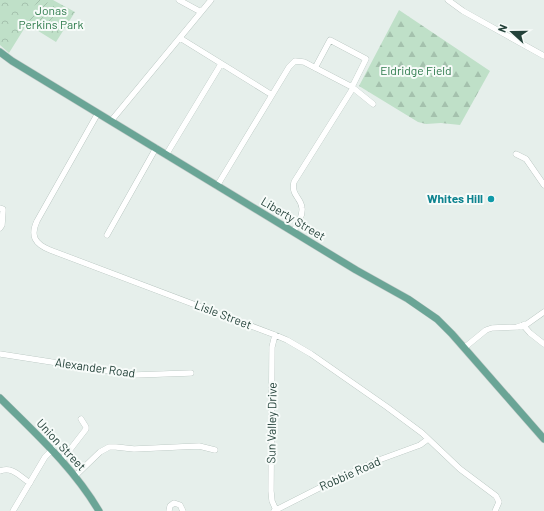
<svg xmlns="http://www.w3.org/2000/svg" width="544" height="511" font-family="Barlow,sans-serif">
	<defs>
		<pattern id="forest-firs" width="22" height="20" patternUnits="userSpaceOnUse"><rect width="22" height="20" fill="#bfe0c8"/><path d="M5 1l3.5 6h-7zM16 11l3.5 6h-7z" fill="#a4c1ad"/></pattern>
		<pattern id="park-crowns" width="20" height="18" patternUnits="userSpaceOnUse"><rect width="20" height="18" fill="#bfe0c8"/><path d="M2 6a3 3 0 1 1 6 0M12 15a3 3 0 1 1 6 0" fill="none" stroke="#a4c1ad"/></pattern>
		<pattern id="garden-furrows" width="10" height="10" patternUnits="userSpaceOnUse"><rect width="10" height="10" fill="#bfe0c8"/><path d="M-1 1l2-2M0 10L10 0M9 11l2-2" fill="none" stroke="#a4c1ad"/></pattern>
	</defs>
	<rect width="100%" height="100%" fill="#e6efeb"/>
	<!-- forest -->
	<path fill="url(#forest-firs)" d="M399,10L490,71L460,125L441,123L426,124L418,122L359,86Z"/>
	<!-- park -->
	<path fill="url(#park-crowns)" d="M0,0H53L75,12L56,42L27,24L9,53L0,45Z"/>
	<!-- garden -->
	<path fill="url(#garden-furrows)" d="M38,0H43L61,10L48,31L27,19Z"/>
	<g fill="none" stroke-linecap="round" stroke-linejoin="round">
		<defs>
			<path id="minor" d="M179,0L201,12
				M448,0L463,11L544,56
				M180,38L272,95
				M315,68L330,40L366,59L352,87
				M98,113L37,221C30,236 35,244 50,250L275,335L287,340L311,354L387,407L422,433L460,469L496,496L499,502L495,511
				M111,121L211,0
				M516,154L526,159L544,185
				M166,155L221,64
				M217,186L289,67L295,61L304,62L352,87L373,104
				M0,208L3,209V211L2,225L0,228
				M293,232C297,226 303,216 302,208C301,197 291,196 294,182L353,88
				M107,235L156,148
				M523,325L530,333L544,344
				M275,335L272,347L271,491L272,501L276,510
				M464,348L486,330L492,328L517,327L527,324L544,312
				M0,354L135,375L191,373
				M62,460L86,429V427L81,419
				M0,471C13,466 20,477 30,483
				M75,476L100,452L109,447H116L134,449L199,446L215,450
				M13,511L45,457L53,449
				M169,511L170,506L174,503L180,505L183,511
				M274,511L335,480L379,460L420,445L428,439"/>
			<path id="major" d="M0,52L12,61L356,270L408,299L437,319L452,334L544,439
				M0,398C36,434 73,467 99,511"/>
		</defs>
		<!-- minor casing -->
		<use href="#minor" stroke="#a8b8b2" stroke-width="6"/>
		<!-- major casing -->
		<use href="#major" stroke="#c2cac8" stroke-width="8"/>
		<!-- minor -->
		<use href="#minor" stroke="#fff" stroke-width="5.5"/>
		<!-- major -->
		<use href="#major" stroke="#6aa596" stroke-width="7"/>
	</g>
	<!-- markers -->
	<circle fill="#0f9aa8" stroke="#f7fbf9" stroke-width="1.5" cx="491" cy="199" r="4"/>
	<g text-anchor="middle" stroke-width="4" stroke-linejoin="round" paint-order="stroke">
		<!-- park labels -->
		<g font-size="12" fill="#2d7a4b" stroke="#f7fbf9">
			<text x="51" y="15">Jonas<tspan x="51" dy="14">Perkins Park</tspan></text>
			<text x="416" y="75">Eldridge Field</text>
		</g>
		<!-- culture labels -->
		<g font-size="12" font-weight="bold" fill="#0d838f" stroke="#f7fbf9" text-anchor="end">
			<text x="483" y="203">Whites Hill</text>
		</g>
		<!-- street labels -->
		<g font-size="12" fill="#24423a" stroke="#f7fbf9">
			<text transform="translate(293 219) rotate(31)" y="4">Liberty Street</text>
			<text transform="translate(223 315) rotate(21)" y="4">Lisle Street</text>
			<text transform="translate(95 368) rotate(8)" y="4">Alexander Road</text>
			<text transform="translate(272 423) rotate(-89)" y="4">Sun Valley Drive</text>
			<text transform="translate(61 445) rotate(47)" y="4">Union Street</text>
			<text transform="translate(350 474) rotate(-24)" y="4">Robbie Road</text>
		</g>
	</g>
	<!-- north arrow -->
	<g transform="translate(512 32) rotate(291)" stroke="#f7fbf9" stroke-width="3" paint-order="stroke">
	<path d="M0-3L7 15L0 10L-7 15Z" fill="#24423a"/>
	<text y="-6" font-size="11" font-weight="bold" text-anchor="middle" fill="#24423a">N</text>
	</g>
</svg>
